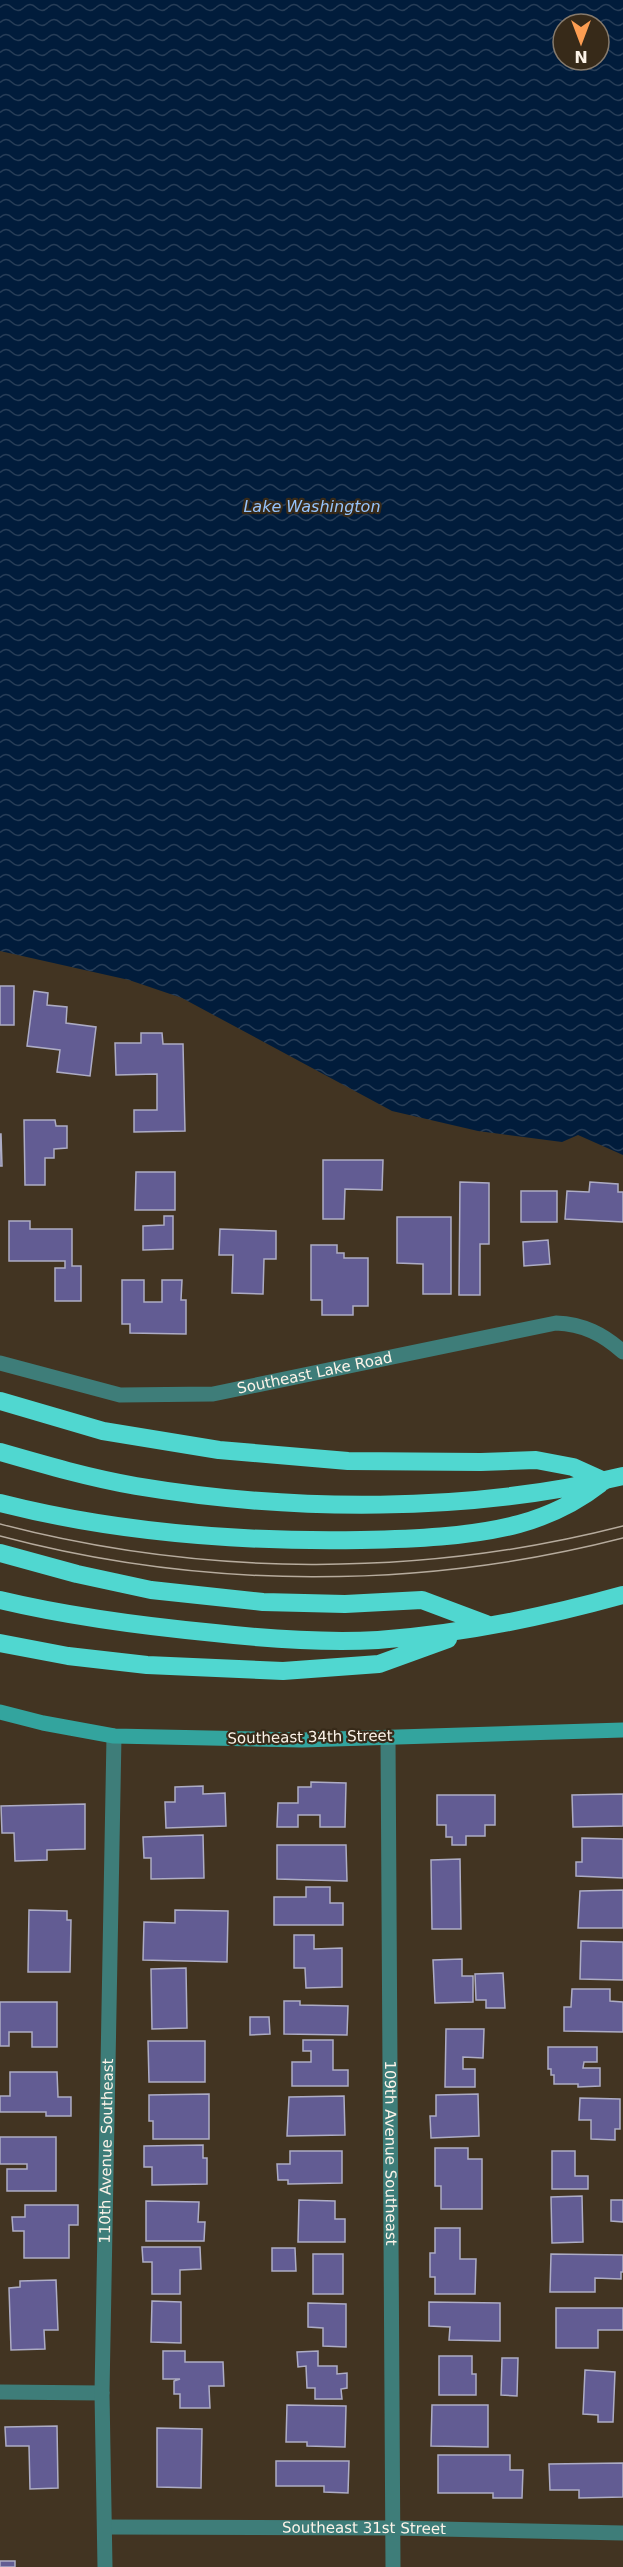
<svg xmlns="http://www.w3.org/2000/svg" width="623" height="2567" font-family="'DejaVu Sans',sans-serif">
	<defs>
		<pattern id="water-waves" width="16" height="10" patternUnits="userSpaceOnUse" patternTransform="scale(1.5)"><rect width="16" height="10" fill="#011c3b"/><path d="M0 5q4-4 8 0t8 0" fill="none" stroke="#273d57"/></pattern>
	</defs>
	<rect width="100%" height="100%" fill="#423422"/>
	<!-- water -->
	<path fill="url(#water-waves)" fill-rule="evenodd" d="M0,0H623V1155L578,1135L562,1142L478,1131L392,1111L182,998L129,980L0,951ZM563,24H599V60H563Z"/>
	<!-- building -->
	<path fill="#625c93" stroke="#adacc4" stroke-width="1.5" d="M0,986H14V1025H0Z
		M34,991L48,993L47,1005L67,1007L66,1023L96,1027L90,1076L57,1072L60,1050L27,1046Z
		M141,1033H162L163,1044H183L185,1131L134,1132V1110H157V1074L116,1075L115,1043H141Z
		M24,1120H55L56,1126H67V1148L54,1149V1158H45V1185H25Z
		M0,1134H1L2,1166H0Z
		M323,1160H383L382,1190L345,1189L344,1219H323Z
		M136,1172H175V1210H135Z
		M460,1182L489,1183V1244H480V1295H459Z
		M590,1182L618,1184V1192H623V1222L565,1219L567,1191L589,1192Z
		M521,1191H557V1222H521Z
		M164,1216H173V1249L143,1250V1226L164,1225Z
		M397,1217H451V1294H423V1264L397,1263Z
		M9,1221H30V1229H72V1266H81V1301H55V1268H65V1261H9Z
		M220,1229L276,1231V1259H264L263,1294L232,1293L233,1255H219Z
		M548,1240L550,1264L524,1266L523,1242Z
		M311,1245H337V1253H344V1258H368V1306H353V1315H322V1300H311Z
		M122,1280H144V1302H162V1280H182L181,1300H186V1334L130,1333V1324H122Z
		M311,1782L346,1783L345,1827H320V1815H298V1827H277L278,1803H298V1787H311Z
		M203,1786V1794L225,1793L226,1826L166,1828L165,1802H175V1787Z
		M623,1794V1826L573,1827L572,1795Z
		M437,1795H495V1825H485V1836H466V1845H452V1837H446V1825H437Z
		M85,1804V1849L47,1850V1860L15,1861L14,1833H2L1,1806Z
		M203,1835L204,1878L151,1879V1858H144L143,1837Z
		M582,1838L623,1839V1878L576,1876V1862H582Z
		M277,1845H346L347,1881L277,1879Z
		M460,1859L461,1929H432L431,1860Z
		M306,1887H330V1903H343V1925H274V1897H306Z
		M623,1890V1928H578L580,1891Z
		M29,1910L67,1911V1920H71L70,1972H28Z
		M175,1910L228,1911L227,1962L143,1960L144,1922L175,1923Z
		M294,1935H314V1949L342,1948V1987L306,1988L305,1968H294Z
		M581,1941L623,1942V1980L580,1979Z
		M462,1959V1976H473V2002L435,2003L433,1960Z
		M186,1968L187,2028L152,2029L151,1969Z
		M503,1973L505,2008H486V2000H476L475,1974Z
		M572,1989H610V2001L623,2002V2032L564,2031V2007H571Z
		M284,2001H300V2005L348,2006L347,2035L284,2034Z
		M0,2002H57V2047H32V2032H9V2046H0Z
		M250,2017H269L270,2034L250,2035Z
		M446,2029H484L483,2058L463,2057V2069H475V2087H445Z
		M303,2040H333V2070H348V2086H292V2062H311V2051H303Z
		M148,2041H205V2082H149Z
		M548,2047H597V2062H584L583,2068H600V2086L578,2087V2084H554V2075H551V2069H548Z
		M10,2072H57L58,2097H71V2116H46V2112H0V2096H10Z
		M209,2094V2139H153V2121H149V2095Z
		M478,2094L479,2136L431,2138L430,2116H436V2095Z
		M344,2096L345,2135L287,2136L289,2097Z
		M580,2098L620,2099V2129H615V2140L591,2139V2120H579Z
		M0,2137H56V2191H7V2169H27V2164H0Z
		M203,2145V2158H207V2184L152,2185V2167H144V2146Z
		M435,2148H468V2159H482V2209H441V2186H435Z
		M290,2151H342V2183L288,2184V2180H278L277,2164H290Z
		M552,2151H575V2176H588V2189H552Z
		M582,2196L583,2242L552,2243L551,2197Z
		M299,2200L335,2201V2219H345V2242H298Z
		M611,2200H623V2222L611,2221Z
		M146,2201L199,2202L198,2222H205L204,2241H146Z
		M25,2205H78V2225H69V2258H24V2231H13L12,2217H25Z
		M435,2228H460V2259H476L475,2294H435V2277H430V2253H435Z
		M142,2247H200L201,2269L180,2270V2294H152V2262H143Z
		M272,2248H295L296,2271H272Z
		M313,2254H343V2294H313Z
		M551,2254L623,2255V2272H621V2279L595,2278V2292H550Z
		M56,2280L58,2330H44L45,2349L11,2350L9,2288L20,2287V2281Z
		M152,2301L181,2302V2343L151,2342Z
		M429,2302L500,2303V2341L449,2340L450,2327L429,2326Z
		M308,2303L346,2304V2347L323,2346V2328L308,2327Z
		M556,2308H623V2330H598V2348H556Z
		M163,2351H185V2362H223L224,2386H209L210,2408H180V2394H174V2381L180,2379H163Z
		M318,2351V2366H337V2374L347,2373V2388L341,2389L342,2399H315V2388H307L306,2366L298,2367L297,2352Z
		M439,2356H472V2374H476V2395H439Z
		M502,2358H518L517,2396L501,2395Z
		M585,2370L615,2372L613,2422H598V2415L583,2414Z
		M287,2405L346,2406L345,2447L307,2446V2442H286Z
		M432,2405H488V2447L431,2446Z
		M57,2426L58,2488L30,2489L29,2446H6L5,2427Z
		M157,2428L202,2429L201,2488L157,2487Z
		M438,2455H510V2470H523L522,2498H493V2493H438Z
		M276,2461H349L348,2493L324,2492V2486H276Z
		M623,2463V2497L579,2498V2490H550L549,2464Z
		M0,2561H15V2567H0Z"/>
	<g fill="none" stroke-linecap="round" stroke-linejoin="round">
		<!-- street -->
		<g stroke="#3e7d79" stroke-width="15">
			<path id="s1" d="M0,1363L120,1395L213,1394L556,1323C583,1324 603,1334 623,1352"/>
			<path id="s2" d="M388,1737L393,2567"/>
			<path d="M0,2392L102,2393"/>
			<path id="s3" d="M106,2527L393,2528L623,2533"/>
			<path id="s4" d="M105,2567L102,2393L114,1736"/>
		</g>
		<!-- secondary -->
		<path stroke="#33a49e" stroke-width="15" d="M0,1712L43,1723L114,1736L302,1740L623,1730"/>
		<!-- highway -->
		<path stroke="#50d7d0" stroke-width="18" d="M0,1401L103,1431L219,1450L348,1461L481,1462L536,1460L573,1467L604,1481
			M0,1452C45,1465 90,1478 136,1486C291,1512 470,1513 623,1476
			M0,1503C118,1533 240,1542 361,1540C413,1539 469,1537 519,1524C548,1516 577,1502 600,1484
			M0,1553L77,1574L151,1590L263,1602L345,1604L422,1600L486,1624
			M0,1600C71,1617 142,1626 215,1633C269,1639 323,1643 378,1640C460,1634 544,1617 623,1595
			M0,1643L68,1656L147,1665L283,1671L379,1664L448,1639"/>
		<!-- tram -->
		<path stroke="#b6ab9d" stroke-width="1.5" d="M0,1524C203,1577 420,1578 623,1526
			M0,1536C203,1590 420,1590 623,1538"/>
	</g>
	<g text-anchor="middle" stroke-width="4.5" stroke-linejoin="round" paint-order="stroke">
		<!-- street labels -->
		<g font-size="15" fill="#fcf3e8" stroke="#372a19">
			<text dy="5" stroke="none"><textPath href="#s1" startOffset="321">Southeast Lake Road</textPath></text>
			<text transform="translate(310 1737) rotate(-1)" y="5">Southeast 34th Street</text>
			<text dy="5" stroke="none"><textPath href="#s4" startOffset="416">110th Avenue Southeast</textPath></text>
			<text dy="5" stroke="none"><textPath href="#s2" startOffset="416">109th Avenue Southeast</textPath></text>
			<text dy="5" stroke="none"><textPath href="#s3" startOffset="258">Southeast 31st Street</textPath></text>
		</g>
		<!-- water labels -->
		<g font-size="16" font-style="italic" fill="#96c3fa" stroke="#372a19">
			<text x="312" y="512">Lake Washington</text>
		</g>
	</g>
	<!-- north arrow -->
	<g transform="translate(581 42) rotate(180)"><circle r="28" fill="#372a19" stroke="#867a6c" stroke-width="1.5"/>
	<path d="M0-4.5L10 22L0 15L-10 22Z" fill="#fc9d52"/>
	<text y="-9" font-size="16" font-weight="bold" text-anchor="middle" fill="#fcf3e8">N</text>
	</g>
</svg>
